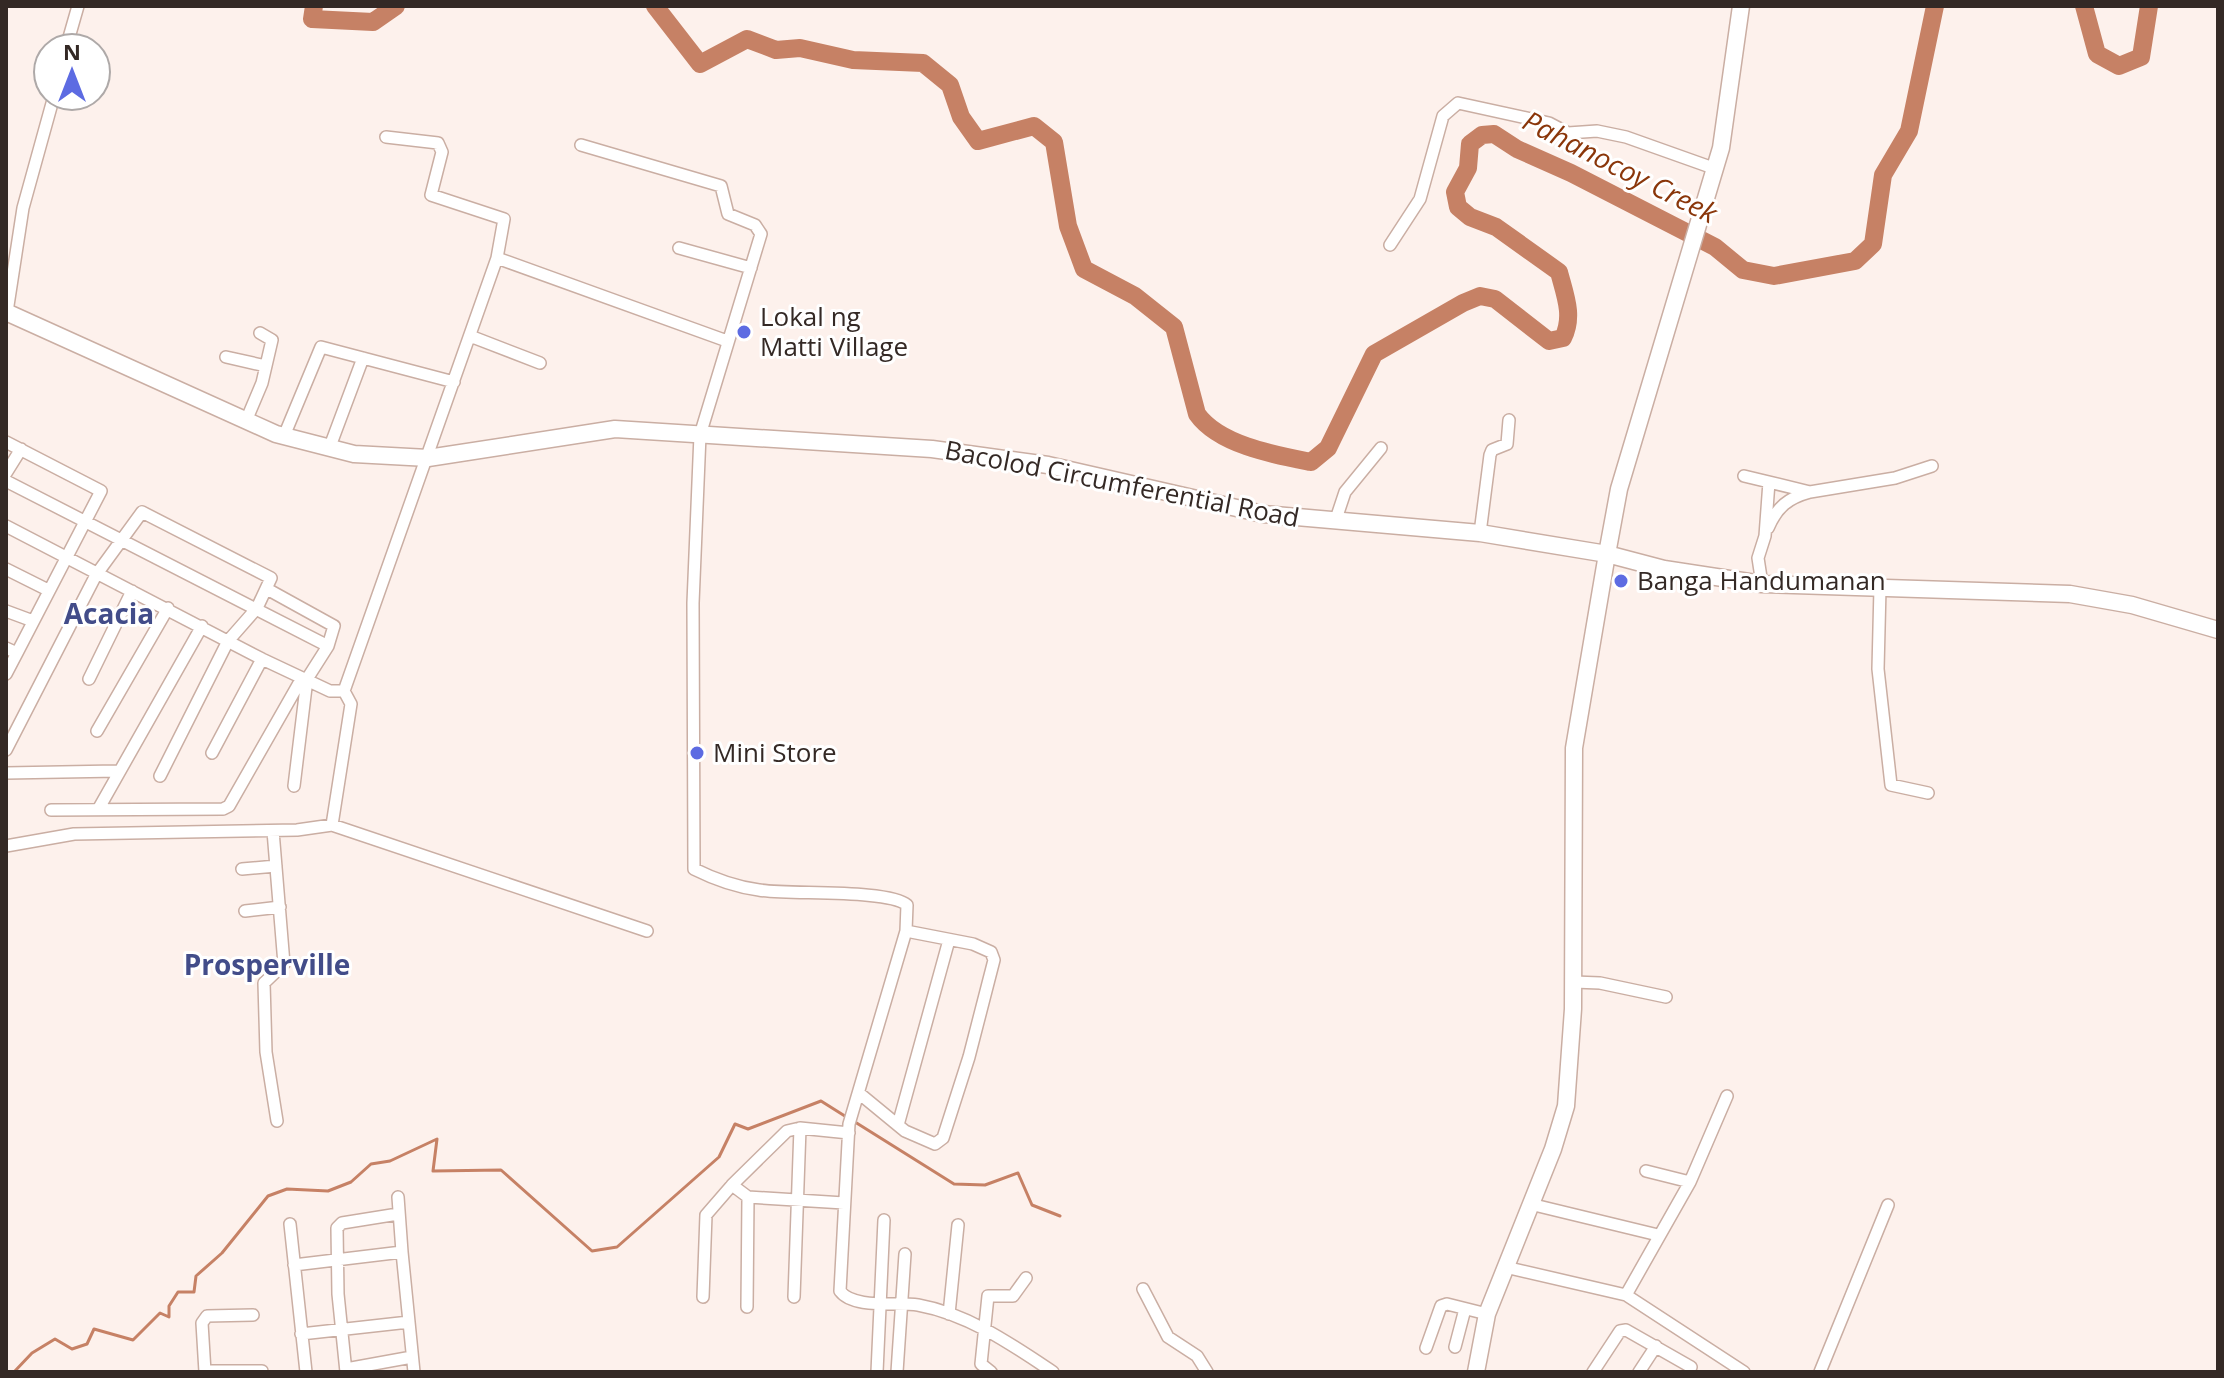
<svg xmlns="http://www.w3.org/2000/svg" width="2224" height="1378" font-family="'Open Sans',sans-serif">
	<rect width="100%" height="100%" fill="#fdf1ec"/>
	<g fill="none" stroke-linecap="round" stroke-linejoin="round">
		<!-- stream -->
		<path stroke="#c68165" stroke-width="3" d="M855,1122L954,1184L985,1185L1018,1173L1032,1205L1060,1216
			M14,1372L32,1353L55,1339L72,1349L87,1344L94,1329L133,1340L160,1313L169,1317V1306L178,1292H194L196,1276L222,1253L268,1196L287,1189L328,1191L351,1182L371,1164L390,1161L437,1139L433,1171L501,1170L592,1251L617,1247L719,1157L735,1124L748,1129L821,1101L848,1118"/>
		<!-- river -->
		<path stroke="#c68165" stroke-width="18" d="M314,6L312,19L373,22L396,6
			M655,6L700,64L747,39L776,50L800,48L853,60L923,63L950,85L961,117L978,141L1034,126L1054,142L1068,226L1084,269L1135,296L1174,327L1197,414C1219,445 1275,455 1311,462L1328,448L1374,354L1463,303L1480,296L1495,299L1549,341L1563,338C1574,316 1565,295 1559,272L1496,227L1470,217L1458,207L1455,192L1468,168L1470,144L1482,135L1494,134L1517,149L1571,173L1715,247L1743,270L1774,276L1855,261L1873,244L1883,175L1909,131L1935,6
			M2084,6L2097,54L2119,66L2141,57L2149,6"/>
		<defs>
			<path id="street" d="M66,48L78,6
				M581,145L721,186L728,214L755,225L761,234L700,435L693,603L694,869C714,879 736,887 759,890C788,895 889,889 907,905L906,931L849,1124L840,1291C853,1309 897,1302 918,1305C968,1314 1011,1344 1053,1372
				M1390,245L1420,199L1443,116L1458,103L1549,123L1568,133L1597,131L1626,137L1716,169
				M679,248L751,268
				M497,258L727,341
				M7,312L23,208L54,96
				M470,336L540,363
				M226,357L266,366
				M246,421L262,383L272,340L260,333
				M284,436L321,347L454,382
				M6,442L101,491L17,653L6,648
				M329,449L363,358
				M6,473L21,449
				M1744,476L1769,482
				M6,481L328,646
				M1335,522L1345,492L1381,448
				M6,526L262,659L330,691H344L497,258L504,219L431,195L442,152L438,143L386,137
				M1768,528C1777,507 1788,498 1810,492
				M1480,533L1490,455L1492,450L1507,444L1509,420
				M6,569L48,590
				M1762,584L1758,558L1765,536L1769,482L1810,492L1895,478L1932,466
				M1880,588L1878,669L1891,785L1928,793
				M267,589L334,626L328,646L307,679L294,786
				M6,611L33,621
				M6,674L17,653
				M89,679L132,591
				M97,731L168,608
				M6,750L96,575L142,512L271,578L257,608L228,641L160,776
				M212,753L262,659
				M6,773L117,771
				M99,808L202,626
				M51,810L223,809L229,806L302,678
				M332,825L351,704L344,691
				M273,831L284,964L264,983L266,1052L277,1121
				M6,846L74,834L297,830L332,825L647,931
				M242,869L276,866
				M245,911L280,907
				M1574,982L1600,983L1666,997
				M860,1094L905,1131L935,1144L943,1138L969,1057L994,960L991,952L973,944L906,931
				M898,1125L949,940
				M1646,1171L1690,1182
				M398,1197L402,1252
				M844,1203L748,1197L732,1185L787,1131L800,1128L849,1133
				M1530,1204L1658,1235
				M290,1224L306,1372
				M294,1265L402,1252L414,1372
				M1505,1267L1626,1295L1744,1372
				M1143,1289L1168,1337L1197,1356L1207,1372
				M1626,1295L1690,1182L1727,1096
				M703,1297L706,1215L732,1185
				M794,1297L800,1128
				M747,1307L748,1197
				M949,1314L958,1225
				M301,1334L409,1322
				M1455,1347L1465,1309
				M1426,1348L1441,1306L1447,1304L1487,1314
				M346,1369L412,1357
				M205,1371H262
				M205,1372L202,1323L207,1316L253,1315
				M346,1372L338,1294L337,1228L342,1223L398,1214
				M877,1372L884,1220
				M897,1372L905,1254
				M991,1372L981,1364L988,1296H1013L1026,1278
				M1593,1372L1620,1331L1626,1330L1691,1367
				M1639,1372L1656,1346
				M1820,1372L1888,1205"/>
			<path id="secondary" d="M1476,1372L1487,1314L1553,1149L1566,1106L1573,1009L1574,748L1607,554L1664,569L1762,584L2070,594L2132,605L2218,630"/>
			<path id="primary" d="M6,312L276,434L354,454L428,458L615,429L932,449L1048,465L1263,514L1480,533L1607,554L1619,489L1721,148L1741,6"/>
		</defs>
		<!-- street casing -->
		<use href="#street" stroke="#caaea3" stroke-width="14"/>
		<!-- secondary casing -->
		<use href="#secondary" stroke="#caaea3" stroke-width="19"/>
		<!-- primary casing -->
		<use href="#primary" stroke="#caaea3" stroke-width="19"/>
		<!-- street -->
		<use href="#street" stroke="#fff" stroke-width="11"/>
		<!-- secondary -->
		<use href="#secondary" stroke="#fff" stroke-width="16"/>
		<!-- primary -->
		<use href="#primary" stroke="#fff" stroke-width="16"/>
	</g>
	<!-- markers -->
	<g fill="#5d6be2" stroke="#fff" stroke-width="3">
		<circle cx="744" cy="332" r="8"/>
		<circle cx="1621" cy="581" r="8"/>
		<circle cx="697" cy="753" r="8"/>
	</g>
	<g text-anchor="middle" stroke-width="6" stroke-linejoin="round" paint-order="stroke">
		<!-- poi labels -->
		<g font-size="26" fill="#342925" stroke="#fff" text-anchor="start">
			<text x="760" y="326">Lokal ng<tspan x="760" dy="30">Matti Village</tspan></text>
			<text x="1637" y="590">Banga Handumanan</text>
			<text x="713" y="762">Mini Store</text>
		</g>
		<!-- street labels -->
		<g font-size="26" fill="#342925" stroke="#fff">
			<text transform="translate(1122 484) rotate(11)" y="9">Bacolod Circumferential Road</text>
		</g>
		<!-- water labels -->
		<g font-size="28" font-style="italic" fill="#8a360a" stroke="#fff">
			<text transform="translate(1620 167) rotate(27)" y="10">Pahanocoy Creek</text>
		</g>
		<!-- neighbourhood labels -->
		<g font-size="28" font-weight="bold" fill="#424c89" stroke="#fff">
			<text x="109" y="624">Acacia</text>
			<text x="267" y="975">Prosperville</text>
		</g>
	</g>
	<!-- border -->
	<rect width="2224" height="1378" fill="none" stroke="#342925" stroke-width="16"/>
	<!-- north arrow -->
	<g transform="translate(72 72)"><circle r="38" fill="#ffffff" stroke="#aea9a8" stroke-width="2"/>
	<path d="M0-6L14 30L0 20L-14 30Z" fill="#5d6be2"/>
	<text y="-12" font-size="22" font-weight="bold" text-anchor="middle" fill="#342925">N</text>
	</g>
</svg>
